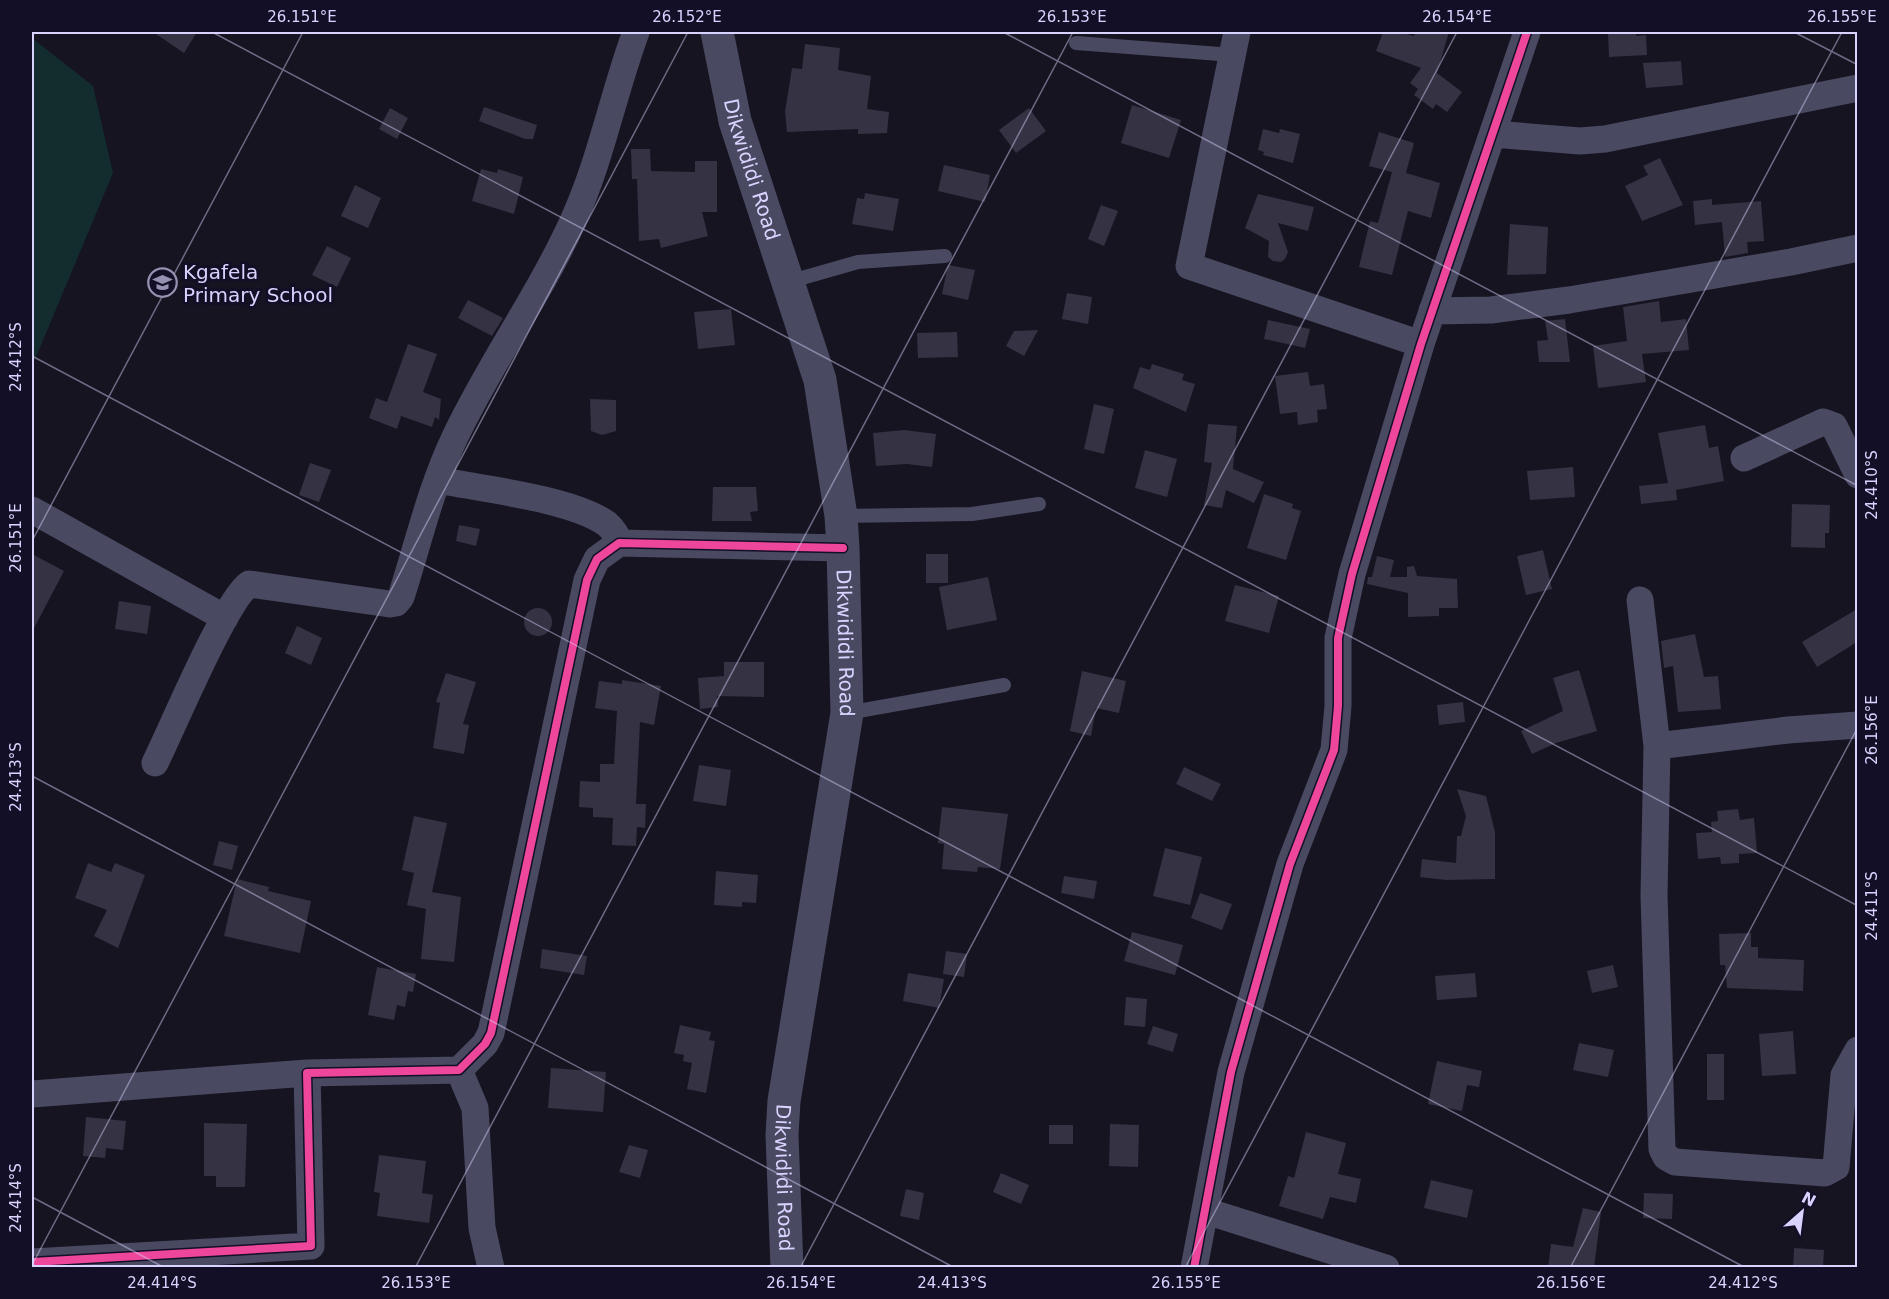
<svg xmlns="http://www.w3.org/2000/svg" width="1889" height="1299" font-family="'DejaVu Sans',sans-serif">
	<rect width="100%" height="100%" fill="#161421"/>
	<!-- green -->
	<path fill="#132c2d" d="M32,38L93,86L113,173L36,357L32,361Z"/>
	<!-- building -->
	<path fill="#343243" d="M153,32H197L184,53Z
		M1383,32H1399L1414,36L1415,32H1449L1437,73L1462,92L1447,112L1436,104L1433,109L1414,95L1418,89L1410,83L1421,68L1376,51Z
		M1608,32H1636V36L1646,35L1647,55L1609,57Z
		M805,44L840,48L838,70L871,76L867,109L889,112L887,133L858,134V129L787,132L785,112L792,68L802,69Z
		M1681,61L1683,85L1646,88L1643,63Z
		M1132,105L1181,120L1169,158L1121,143Z
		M484,107L537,125L533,139H525L479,121Z
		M390,108L408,118L397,139L379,129Z
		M1029,108L1046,131L1016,153L999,130Z
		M1263,129L1279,133L1280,129L1300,134L1293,163L1263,155L1264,152L1258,150Z
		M1379,132L1414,143L1406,173L1440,183L1431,218L1408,211L1392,275L1359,267L1370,221L1378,223L1392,172L1369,166Z
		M631,149H650L651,171L695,172V161H717V212H702L708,236L661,248L659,239L639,241L637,179H632Z
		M1660,158L1683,205L1642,221L1625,186L1648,175L1643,166Z
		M944,165L990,175L985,202L938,191Z
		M481,169L497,173L498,169L523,177L514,214L472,201Z
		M355,185L381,198L368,228L341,216Z
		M865,193L899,199L893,231L852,224L857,198L864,199Z
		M1258,194L1314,207L1308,231L1278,223L1288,252L1285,259L1281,262L1273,261L1268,257L1269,241L1245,228Z
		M1712,199V205L1761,201L1764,241L1747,242L1748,253L1725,257L1722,222L1695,225L1693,201Z
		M1101,205L1118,211L1104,246L1088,239Z
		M1510,224L1548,227L1546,274L1507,275Z
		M327,246L351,258L337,287L312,275Z
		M948,265L975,270L968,300L942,294Z
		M1067,293L1092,297L1088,324L1062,319Z
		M468,300L503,318L492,336L458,318Z
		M1659,301L1661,322L1686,319L1689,350L1642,354L1646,382L1598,388L1593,346L1627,341L1623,307Z
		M731,309L735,345L698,349L694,312Z
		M1565,319L1570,362H1539L1537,341L1548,340L1545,321Z
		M1268,320L1310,329L1305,348L1264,339Z
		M1038,330L1024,356L1006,346L1014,331Z
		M957,332L958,357L918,358L917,333Z
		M408,344L437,354L423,392L441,399L439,420L435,417L432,427L401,416L397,429L369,418L376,398L387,402Z
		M1152,364L1184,374L1182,380L1195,384L1186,412L1133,388L1140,367L1150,370Z
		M1308,372L1310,386L1324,384L1327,409L1317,410L1318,422L1298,425L1297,412L1280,414L1275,376Z
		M590,399L616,400V431L602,435L591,431Z
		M1094,404L1114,409L1104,454L1084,449Z
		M1208,424L1237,426L1233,469L1264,482L1254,503L1226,490L1222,508L1204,505L1212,463L1204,462Z
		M1705,425L1709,448L1718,446L1724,481L1676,490L1677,500L1641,504L1639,486L1668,483L1658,433Z
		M904,430L936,434L932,467L907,464L876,466L873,433Z
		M1145,450L1177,459L1167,497L1135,488Z
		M310,463L331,470L319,502L299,495Z
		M1573,467L1575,497L1530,500L1527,471Z
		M713,487H756L758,511L750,512L752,521H712Z
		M1264,494L1293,504L1292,508L1301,511L1286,560L1247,548Z
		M1792,504L1830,505L1829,533H1825V548L1791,547Z
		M459,525L480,529L476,546L456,541Z
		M1543,550L1552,589L1526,595L1517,556Z
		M32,554L64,571L32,632Z
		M926,554H948V583H926Z
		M1377,556L1394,560L1390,577H1407V567L1414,566L1417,576L1457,579L1458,608H1439V616L1408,617V593L1367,584L1368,577H1372Z
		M988,577L997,620L947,630L939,587Z
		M1235,585L1279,596L1269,633L1225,621Z
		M119,601L151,606L147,634L115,629Z
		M524 622a14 14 0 1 1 28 0a14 14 0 1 1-28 0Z
		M1857,609V642L1817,667L1802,642Z
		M297,626L322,638L311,665L285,653Z
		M1695,634L1704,677L1718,676L1721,709L1678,712L1673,666L1664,668L1661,641Z
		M724,662H764V697L717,696L718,707L700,709L698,678L724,676Z
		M1579,670L1597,731L1556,743L1532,754L1521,731L1563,711L1553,678Z
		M1082,671L1126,681L1119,713L1096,708L1091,736L1070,731Z
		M446,673L476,682L463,724L469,725L464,754L433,748L440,703L436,702Z
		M622,680L661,686L654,725L640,722L636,804H646L645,828L637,827L636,846L612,845L613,818L593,817V808L579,807L580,781L600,782V764H614L617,711L595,708L599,681L622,684Z
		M1463,702L1465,722L1439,725L1437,705Z
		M699,765L731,770L726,806L693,801Z
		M1184,767L1221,784L1212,801L1176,784Z
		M1457,789L1486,796L1495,832V879L1446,880L1420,877L1422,859L1456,863L1457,836H1461L1466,816Z
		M942,807L1008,814L1000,869L978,867L977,872L942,869L944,844L938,843Z
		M1738,809L1740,820L1754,818L1757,853L1739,854V863L1721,864L1720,857L1698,859L1696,833L1712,832L1711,822L1718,821L1717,811Z
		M414,816L447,823L432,892L461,897L454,962L421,959L426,909L407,905L414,873L402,870Z
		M219,841L238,846L232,870L213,865Z
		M1165,848L1202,857L1190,905L1153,896Z
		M88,863L111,872L115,863L145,875L118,948L94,936L107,910L75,898Z
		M716,871L758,875L756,903L742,902V907L714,905Z
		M1064,876L1097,881L1094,899L1061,893Z
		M237,879L269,887L268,891L311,901L300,953L224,936Z
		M1200,893L1232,904L1222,930L1191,918Z
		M1132,932L1183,945L1175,975L1124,961Z
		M1751,933V947H1758V958L1804,960L1803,991L1727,988L1725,965H1720L1719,934Z
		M542,949L587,956L584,975L540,968Z
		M946,951L967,954L964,977L943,974Z
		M1613,965L1618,987L1592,993L1587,971Z
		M377,967L416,974L413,992L408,991L405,1007L397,1005L394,1020L368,1015Z
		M908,973L944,979L939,1008L903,1001Z
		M1475,973L1477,997L1437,1000L1435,976Z
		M1126,997L1147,999L1145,1027L1124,1025Z
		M680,1025L711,1032L709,1040L715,1041L706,1093L687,1089L692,1063L683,1061L684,1055L674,1053Z
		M1153,1026L1178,1034L1173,1052L1147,1044Z
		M1793,1031L1796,1074L1762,1076L1759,1034Z
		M1579,1043L1614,1050L1608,1077L1573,1070Z
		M1707,1054H1724V1100H1707Z
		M1437,1061L1482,1071L1479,1087L1467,1085L1462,1111L1428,1104Z
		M551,1068L606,1072L603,1112L548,1108Z
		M86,1117L126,1121L123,1150L106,1148L105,1158L83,1156Z
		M204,1123L247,1124L245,1187H216V1176H204Z
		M1110,1124L1139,1125L1138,1167L1109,1166Z
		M1049,1125H1073V1144H1049Z
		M1306,1132L1346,1143L1338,1174L1361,1179L1356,1203L1330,1197L1323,1219L1279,1206L1288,1176L1294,1178Z
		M629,1145L648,1150L640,1178L619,1172Z
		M379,1155L426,1161L422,1193L433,1195L429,1223L377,1216L380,1193L374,1192Z
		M1001,1173L1029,1185L1021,1204L993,1192Z
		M1431,1180L1473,1190L1467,1218L1424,1208Z
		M906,1189L924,1193L919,1220L900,1216Z
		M1644,1193L1673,1194L1672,1219L1643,1218Z
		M1583,1208L1601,1212L1594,1268H1548L1551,1244L1573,1247Z
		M1794,1248L1824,1250L1823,1268H1793Z"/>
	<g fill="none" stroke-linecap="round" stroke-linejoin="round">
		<!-- service -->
		<path stroke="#4a4962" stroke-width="14" d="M1076,43L1233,55
			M788,282L858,262L945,256
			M841,516L972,514L1039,504
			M847,713L1004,685"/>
		<!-- minor -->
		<path stroke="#4a4962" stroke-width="27" d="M1237,32L1189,266L1421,344
			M1493,134L1580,141L1605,139L1858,88
			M1432,311L1491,310L1569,300L1791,262L1858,248
			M1744,458L1823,422L1834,426L1858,475
			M438,480C483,489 573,499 607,524C614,530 617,535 619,543
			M32,510L225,618
			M1640,600L1657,746
			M1858,725L1788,730L1657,746L1654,895L1662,1149L1666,1157L1675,1162L1825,1173L1836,1167L1844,1075L1858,1050
			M155,763C172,729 225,601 249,584L390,604L396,603L401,597C418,544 431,487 455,437C490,363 539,296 573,221C601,160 613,94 636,32
			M459,1070L475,1108L482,1228L491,1268
			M32,1094L307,1073
			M1206,1211L1386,1268
			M32,1262L311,1246L307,1073L459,1070L485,1044L491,1033L587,580L597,559L619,543L843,548
			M1194,1268L1231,1072L1290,864L1334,750L1338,706V638L1352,574L1421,344L1527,32"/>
		<!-- tertiary -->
		<path stroke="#4a4962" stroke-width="33" id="s1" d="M717,32L735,121L820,380L841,516L843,548L847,713L784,1101L782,1135L787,1268"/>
		<defs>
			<path id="cycleway" d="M32,1262L311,1246L307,1073L459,1070L485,1044L491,1033L587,580L597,559L619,543L843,548
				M1194,1268L1231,1072L1290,864L1334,750L1338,706V638L1352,574L1421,344L1527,32"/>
		</defs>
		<!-- cycleway casing -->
		<use href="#cycleway" stroke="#130f26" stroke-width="11"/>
		<!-- cycleway -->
		<use href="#cycleway" stroke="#ed469a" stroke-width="8"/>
	</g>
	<!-- ticks -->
	<path fill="none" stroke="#d9d4ff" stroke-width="1.5" stroke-opacity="0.45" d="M212,32L1858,906M1003,32L1858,486M1794,32L1858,65M32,356L1746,1268M32,541L303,32M32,776L955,1268M32,1197L165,1268M32,1265L688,32M415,1268L1073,32M800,1268L1457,32M1185,1268L1842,32M1570,1268L1858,727"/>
	<!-- icons -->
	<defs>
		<symbol id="school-ring" viewBox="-11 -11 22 22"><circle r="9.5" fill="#130f26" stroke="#9591b1" stroke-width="1.5"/><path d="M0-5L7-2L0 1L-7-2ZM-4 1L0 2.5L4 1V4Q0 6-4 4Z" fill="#9591b1"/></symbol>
	</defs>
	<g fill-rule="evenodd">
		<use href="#school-ring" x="146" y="266" width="33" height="33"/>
	</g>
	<g text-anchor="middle" stroke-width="6" stroke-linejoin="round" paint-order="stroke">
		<!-- street labels -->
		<g font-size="20" fill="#d9d4ff" stroke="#130f26">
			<text dy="7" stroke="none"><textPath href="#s1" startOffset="142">Dikwididi Road</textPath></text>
			<text dy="7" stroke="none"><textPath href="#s1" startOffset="628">Dikwididi Road</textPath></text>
			<text dy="7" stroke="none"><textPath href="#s1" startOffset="1168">Dikwididi Road</textPath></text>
		</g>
		<!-- poi labels -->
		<g font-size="20" fill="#d9d4ff" stroke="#130f26" text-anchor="start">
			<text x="183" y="279">Kgafela<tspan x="183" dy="23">Primary School</tspan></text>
		</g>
	</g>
	<!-- border -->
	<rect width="1889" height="1299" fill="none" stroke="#130f26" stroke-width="66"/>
	<!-- north arrow -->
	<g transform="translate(1802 1212) rotate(28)" stroke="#130f26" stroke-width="4.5" paint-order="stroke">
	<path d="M0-4.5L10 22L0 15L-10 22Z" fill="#d9d4ff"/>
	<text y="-9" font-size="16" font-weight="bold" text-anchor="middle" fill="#d9d4ff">N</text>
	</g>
	<rect x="33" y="33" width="1823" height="1233" fill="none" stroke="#d9d4ff" stroke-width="2"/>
	<g font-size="15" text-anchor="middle" fill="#d9d4ff">
		<text x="302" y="22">26.151°E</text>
		<text x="687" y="22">26.152°E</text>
		<text x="1072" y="22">26.153°E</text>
		<text x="1457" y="22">26.154°E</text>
		<text x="1842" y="22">26.155°E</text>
		<text transform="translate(16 357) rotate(-90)" y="5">24.412°S</text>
		<text transform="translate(1872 485) rotate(-90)" y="5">24.410°S</text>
		<text transform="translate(16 538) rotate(-90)" y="5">26.151°E</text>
		<text transform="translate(1872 730) rotate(-90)" y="5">26.156°E</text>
		<text transform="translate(16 777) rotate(-90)" y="5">24.413°S</text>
		<text transform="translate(1872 906) rotate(-90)" y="5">24.411°S</text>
		<text transform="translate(16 1198) rotate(-90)" y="5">24.414°S</text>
		<text x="162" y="1288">24.414°S</text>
		<text x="416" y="1288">26.153°E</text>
		<text x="801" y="1288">26.154°E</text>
		<text x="952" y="1288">24.413°S</text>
		<text x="1186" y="1288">26.155°E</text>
		<text x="1571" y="1288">26.156°E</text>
		<text x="1743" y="1288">24.412°S</text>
	</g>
</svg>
